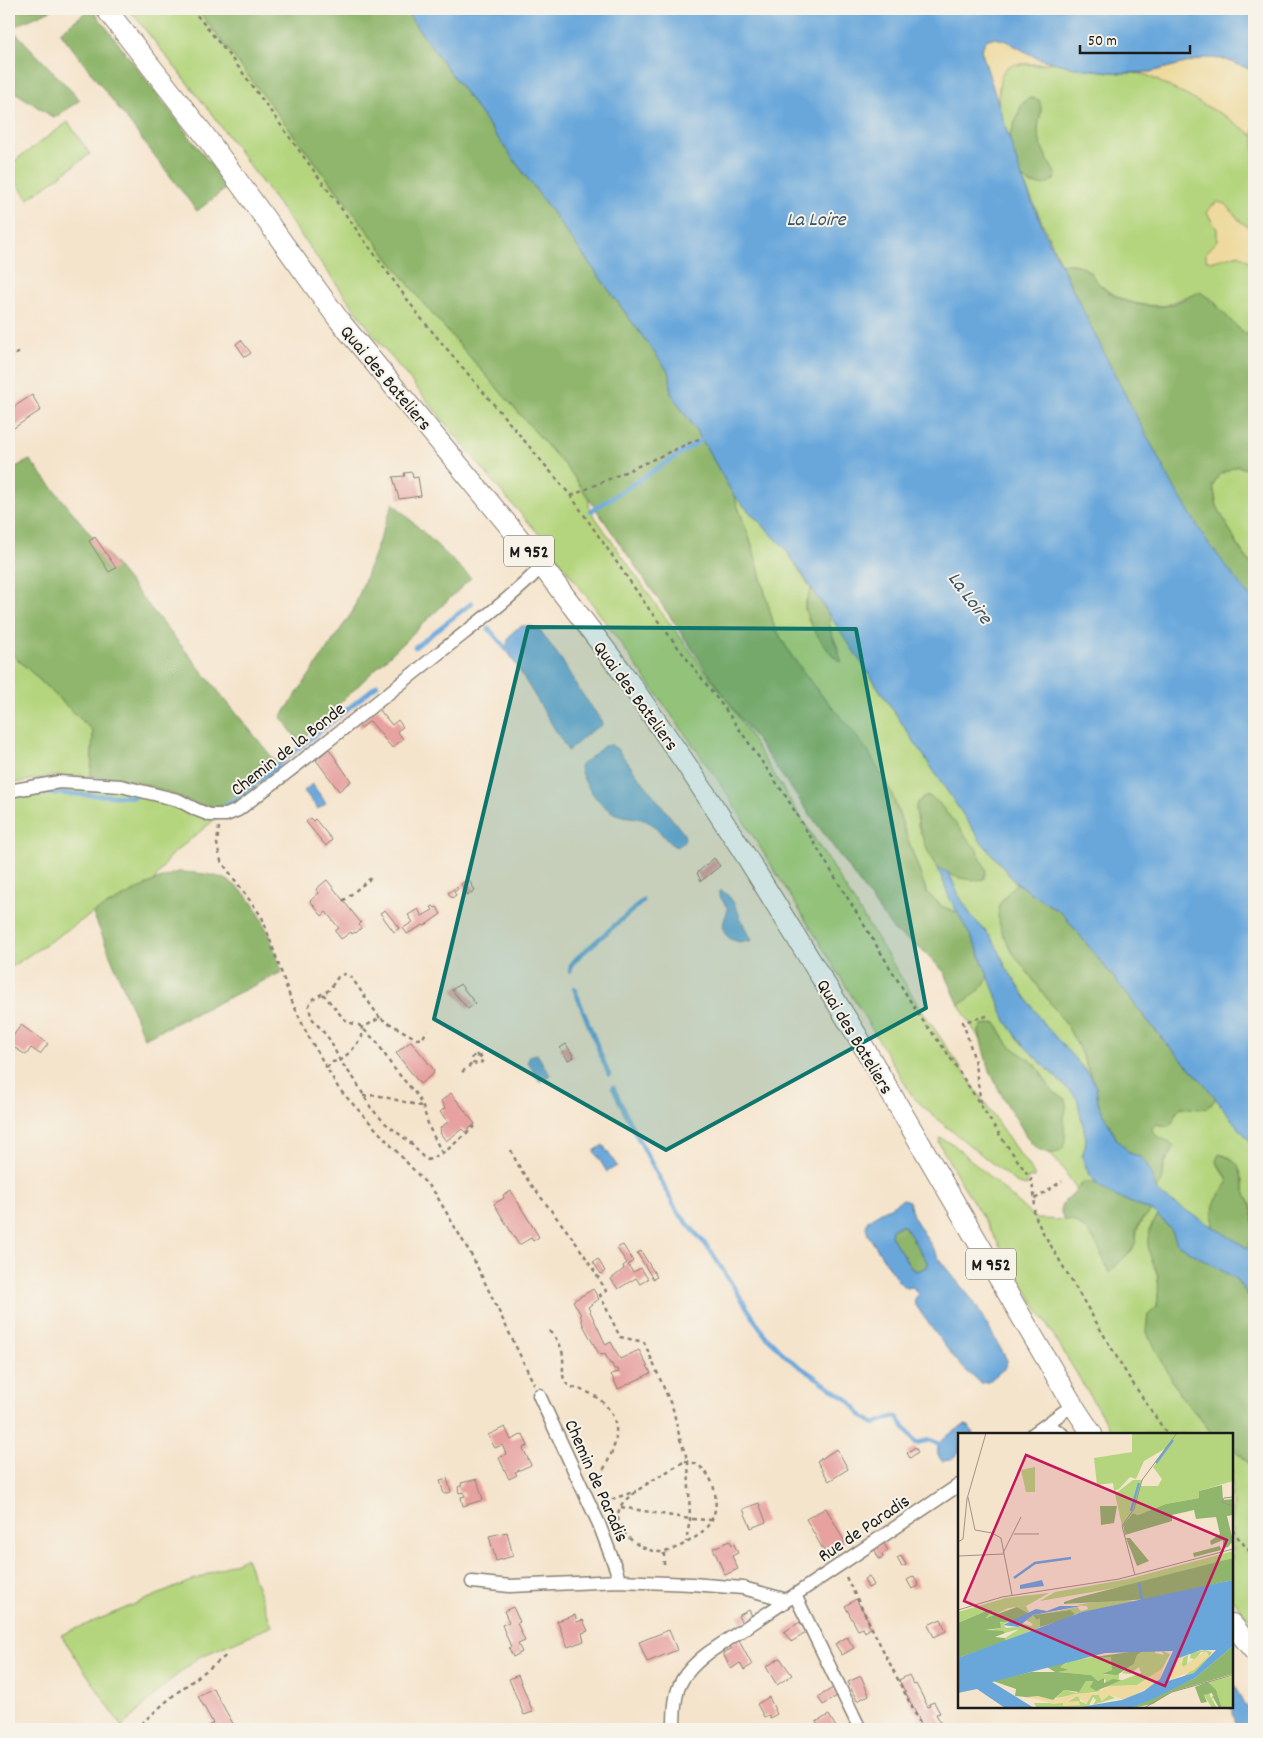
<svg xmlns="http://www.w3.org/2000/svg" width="1263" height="1738" font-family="Dekko,sans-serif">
	<rect width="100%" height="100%" fill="#f7f3e8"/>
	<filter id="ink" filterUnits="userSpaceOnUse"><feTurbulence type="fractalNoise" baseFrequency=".02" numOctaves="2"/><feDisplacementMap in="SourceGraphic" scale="10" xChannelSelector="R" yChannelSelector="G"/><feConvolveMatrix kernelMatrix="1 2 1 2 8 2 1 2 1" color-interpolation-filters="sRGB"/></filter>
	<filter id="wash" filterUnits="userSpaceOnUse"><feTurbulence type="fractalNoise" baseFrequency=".0096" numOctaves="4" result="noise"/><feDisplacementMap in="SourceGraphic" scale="20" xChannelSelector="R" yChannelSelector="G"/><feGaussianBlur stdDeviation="1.12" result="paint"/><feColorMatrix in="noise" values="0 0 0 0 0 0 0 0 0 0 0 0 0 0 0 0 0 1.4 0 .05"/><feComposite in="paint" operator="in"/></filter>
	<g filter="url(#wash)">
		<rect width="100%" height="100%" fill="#f5e4cc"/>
		<!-- green -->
		<path fill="#b4d57d" stroke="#68784c" d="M129,9H197L423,303L572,474L589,499V506L591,511L659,609L728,701L923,1012L1011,1142L1030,1168L1035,1177L1028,1178L1027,1186L1018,1184L937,1119L913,1097L818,940L720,783L591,602L538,533L505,496L379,342L211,113Z
			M1053,62C1075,68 1098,71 1121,73C1131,73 1139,73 1149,76L1225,116L1254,136V231L1240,221L1233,212L1207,213L1217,229V241L1229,257L1239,254L1254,265V338C1235,330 1224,313 1211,298L1190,295L1165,306L1144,305L1126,301L1108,291L1098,283L1089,271L1074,264H1061L1022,178L1031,184L1055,175C1049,162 1039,146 1038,131C1038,118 1044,113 1038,100L1030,98L1022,104L1009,138L998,105L1000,77L1006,67L1014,64L1037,65Z
			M68,122L90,154L28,199L9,172V165Z
			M1238,466L1254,472V568C1242,552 1208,504 1214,484C1217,473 1229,469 1238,466Z
			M734,496L784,547L811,589C810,593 806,599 805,604C802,619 827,647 836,659L840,652L831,632L828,613L980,840L1016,883L999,905L1001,930L1011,950L1066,1024L1078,1046L1091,1077L1043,1024L1005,966L999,951L990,936L972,917L958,894L949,873L959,877L976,850L938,802L917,823L931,858L938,868L950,899L959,913L943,907L927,893L891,792L847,724L813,685L791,655L774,626L752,545Z
			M9,651L93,731L91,776H52L9,784Z
			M59,782L121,786L219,816L169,857L154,881L93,913L11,967L9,964V791Z
			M989,977L1006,1021L1023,1045L1077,1098L1086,1138L1085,1147L1082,1156L1089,1175L1097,1184L1091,1182L1080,1185L1077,1190L1062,1167L1049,1153H1054L1065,1136L1059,1095L1052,1091L1047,1086L1041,1072L1008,1044L996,1023L982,1025L979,1031L980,1040L959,1005L978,992Z
			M1216,1098L1254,1146V1225L1253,1212L1244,1189L1243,1179L1231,1158L1220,1154L1216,1162L1227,1178L1228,1183C1213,1201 1213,1205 1213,1228L1164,1197L1156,1189C1169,1175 1158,1167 1172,1153L1169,1141L1160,1139L1153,1133L1151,1128L1157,1124L1168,1126C1174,1119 1175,1113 1181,1107L1211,1105Z
			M940,1138L953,1144L1036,1219L1073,1220L1090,1233L1098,1247L1136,1241C1137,1226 1140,1221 1151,1211L1158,1216L1150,1228L1152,1261L1157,1273L1159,1288L1157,1308L1148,1315L1164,1363L1180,1395L1213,1434H1113L951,1165L939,1143Z
			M1232,1447L1254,1470V1510L1248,1506L1254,1521V1625L1232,1599Z
			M246,1558L272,1626L199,1657L163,1687L122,1727L61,1635Z"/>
		<!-- forest -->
		<path fill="#8fb66c" stroke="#566944" d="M9,9H53L11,28L80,100L54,118L9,88Z
			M90,9H92L228,187L197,211L60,32Z
			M197,9H404L670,374L671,393L701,438L734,496L752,545L774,626L791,655L813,685L847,724L869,753L891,792L927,893L943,907L959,913L977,948L989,977L978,992L959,1005L945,973L925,952L894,931L728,701L572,474L423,303Z
			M1030,98L1039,100C1044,113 1038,118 1038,131C1039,146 1049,162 1056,175L1054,180L1043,185L1031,184L1022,178L1009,138L1022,104Z
			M1061,264C1094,263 1086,276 1108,292C1124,303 1144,307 1164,306C1176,305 1188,296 1200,292C1221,304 1231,328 1254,338V472L1238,466L1230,469L1219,475L1213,485L1217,506L1239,548L1254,568V602C1238,581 1220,561 1205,539C1150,454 1105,356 1061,264Z
			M30,460L280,767L235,803L210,809L138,782L91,776L93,731L9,651V470Z
			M393,503L471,578L299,742L281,717L353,611Z
			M811,589L828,613L831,632L842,662C829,657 807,622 805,607C805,602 809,594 811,589Z
			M929,796L938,802L977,850L986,870L984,879C970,882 952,877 939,869C930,862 915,820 916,808C916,801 922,798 929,796Z
			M177,872C189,872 216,874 227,880C260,899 270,938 282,972L144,1038L93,913L154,881Z
			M1016,883L1063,914L1164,1041L1204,1083L1216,1098C1205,1114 1198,1108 1181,1107L1176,1112L1172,1124L1168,1126L1157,1124L1152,1128L1153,1133C1160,1139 1168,1140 1174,1147C1172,1153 1168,1155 1165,1161C1159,1172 1169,1176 1156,1189L1140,1157L1130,1153L1117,1140L1098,1103L1096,1087L1078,1046L1066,1024L1011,950L1001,930L998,917L999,905Z
			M996,1023L1008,1044L1036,1065L1052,1091L1065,1099C1068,1108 1064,1113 1064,1122C1063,1129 1067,1137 1064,1145C1060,1158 1043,1153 1035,1147C1029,1142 1024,1132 1020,1125C999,1093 986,1069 979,1031L982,1025Z
			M1219,1154C1242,1162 1239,1168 1244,1188C1245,1192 1247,1196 1249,1199C1256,1219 1255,1229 1248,1248L1213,1228C1213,1203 1212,1203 1228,1183L1227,1177L1216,1161Z
			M1085,1181L1097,1184L1110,1194L1151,1211L1141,1220L1136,1230V1241L1132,1250L1109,1273C1100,1252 1091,1221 1064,1220L1061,1212L1062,1204Z
			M1158,1216L1165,1222L1173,1233L1177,1244L1236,1279L1254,1303V1470L1232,1447V1434H1213L1211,1433L1200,1417L1180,1395L1146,1331L1148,1315L1157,1307C1158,1297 1159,1286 1158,1276C1157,1270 1154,1266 1152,1261C1145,1242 1147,1232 1158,1216Z
			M901,1225L905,1227L928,1262L926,1267L917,1271L911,1268L891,1236L892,1229Z"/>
		<!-- sand -->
		<path fill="#eeda9e" stroke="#857b5d" d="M996,38L1007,41L1037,58L1053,62C1012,69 999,50 998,105L981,50L987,39Z
			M1205,58L1224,59L1254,71V136L1225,116L1149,76L1135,72H1150Z
			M1217,202L1226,204L1240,221L1254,231L1253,251L1254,265L1239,254L1214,261L1206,260V252L1217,240V229L1207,213L1211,207Z"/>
		<!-- water -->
		<path fill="#69a7db" stroke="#42627c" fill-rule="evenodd" d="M404,9H1254V71L1224,59L1205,58L1150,72L1122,73L1075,68L1037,58L1006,41L996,38L987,39L981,50L1022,178L1046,235L1117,379L1170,480L1206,540L1254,602V1146L1232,1120L1204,1083L1164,1041L1063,914L1016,883L980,840L784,547L734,496L701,438L671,393L670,374Z
			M522,626H530L541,632L561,659L578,688L601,720L602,725L590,732L568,751L507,650C507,637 510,632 522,626Z
			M611,745L617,749L684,834L685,839L683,843L677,847C666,844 661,830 652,824C642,817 630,818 619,815C602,810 581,782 580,766L604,746Z
			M312,784L326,803L318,809L304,791Z
			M938,868L949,873L958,894L972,917L990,936L999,951L1005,966L1043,1023L1091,1077L1096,1087L1098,1103L1117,1140L1130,1153L1140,1157L1147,1164L1156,1189L1164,1197L1254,1252V1303L1236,1279L1177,1244L1173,1233L1165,1222L1151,1211L1110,1194L1100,1187L1089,1175L1082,1156L1085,1147L1086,1138L1077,1098L1023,1045L1006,1021L977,948L950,899Z
			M719,891C735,891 742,928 752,940C739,946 719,938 724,921C725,917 727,914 728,909L719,895Z
			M537,1054L550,1075L540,1082L527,1061L529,1059V1056Z
			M603,1145L617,1166L607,1172L594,1151Z
			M903,1199L909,1201L913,1216L942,1263L974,1302L1007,1360L1006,1367L988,1382L981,1383C956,1366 934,1330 916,1306L914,1300L918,1295L913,1287L907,1288L899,1282L868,1235L866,1227L868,1220ZM901,1225L905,1227L927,1262L926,1267L917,1271L911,1268L891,1236L892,1230Z
			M965,1425L969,1426L973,1434H959V1453L951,1460L942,1461C927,1444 953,1432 965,1425Z
			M1232,1681L1244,1705L1254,1710V1729H1238L1232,1710L1228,1707H1232Z"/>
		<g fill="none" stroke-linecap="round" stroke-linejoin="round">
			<!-- stream -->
			<path stroke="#69a7db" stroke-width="4.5" d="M591,511L706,437
				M489,629L507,650
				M415,647L472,603
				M20,795L50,793L135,797
				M226,804L240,796L377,685
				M570,971L571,965L577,958L643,901
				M574,988L609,1075
				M613,1087L628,1119L677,1211L710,1250L764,1334L789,1359L850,1401L860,1414L874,1424L892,1417H897L916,1443L930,1440L945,1446"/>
		</g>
		<g id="blocks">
			<!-- building -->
			<path fill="#e7a2a0" d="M241,340L251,353L245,357L236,344Z
				M32,395L41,410L9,431V410Z
				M412,472L413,478L418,477L421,496L399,499L393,477L405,476L404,473Z
				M95,537L116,568L109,572L89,541Z
				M378,708L392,725L398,720L403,727L397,731L403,739L392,748L370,721L361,728L358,724Z
				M329,749L351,781L339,791L316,760Z
				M310,818L313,821L315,819L332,840L326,846L306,822Z
				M714,858L720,866L701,881L697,873Z
				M468,879L475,890L468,895L461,884Z
				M327,880L361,923L359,925L361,928L356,933L355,932L352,934L351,932L341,939L335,931L339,928L326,912L322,916L310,901L319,893L316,889Z
				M457,887L458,889L454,892L456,895L452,898L448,893Z
				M433,906L435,908L437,907L441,914L424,926L423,925L407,934L403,928L413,922L408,915L418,909L422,916L433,910L431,907Z
				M385,910L399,928L394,932L380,913Z
				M460,984L475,1003L468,1009L452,990Z
				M21,1025L48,1044L40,1054L31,1048L26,1055L15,1048L9,1057V1040H10Z
				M411,1041L434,1070L433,1074L420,1084L396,1053Z
				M566,1044L574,1057L568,1060L560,1048Z
				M451,1093L475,1124L465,1132L462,1129L446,1141L440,1133L441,1132L440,1128L448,1122L440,1112L445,1108L441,1101Z
				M511,1191L539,1237L533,1241L531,1238L519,1245L494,1204L504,1198L503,1195Z
				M623,1245L633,1261L628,1265L633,1272L641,1268L648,1279L640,1284L636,1278L618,1289L611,1279L624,1269L623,1266L627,1263L617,1248Z
				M641,1251L657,1277L653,1279L637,1253Z
				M598,1259L605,1271L601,1274L593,1262Z
				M593,1289L599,1299L588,1307L606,1345L611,1342L620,1359L639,1350L651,1373L618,1389L611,1374L619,1372L618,1369H614L612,1364H610L605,1354L601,1355L598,1352L583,1325L580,1313L573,1301Z
				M505,1427L511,1440L523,1434L528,1446L523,1448L531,1465L515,1472L517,1475L509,1479L499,1458L506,1454L502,1445L495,1448L488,1435Z
				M915,1447L918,1452L910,1458L907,1453Z
				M837,1449L848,1469L829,1481L817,1461Z
				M447,1478L451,1492L444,1494L440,1480Z
				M477,1479L483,1500L463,1506L461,1497L465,1496L464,1492L459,1493L458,1487L462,1485L461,1483Z
				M759,1503L766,1522L751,1528L743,1509Z
				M826,1508L845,1542L825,1553L806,1519Z
				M507,1532L513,1556L496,1561L489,1536Z
				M730,1541L732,1545L734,1544L738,1553L732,1556L738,1569L725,1575L713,1548Z
				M884,1543L888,1551L882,1554L883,1557L879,1559L874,1548Z
				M901,1556L906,1565L902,1567L897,1558Z
				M869,1576L874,1585L868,1588L864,1579Z
				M914,1576L919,1586L912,1589L907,1580Z
				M856,1599L870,1623L868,1624L871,1628L865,1632L863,1628L858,1630L845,1606Z
				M513,1607L520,1622L517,1623L525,1641L518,1644L522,1652L513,1657L509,1648L511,1647L502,1625L509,1622L504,1611Z
				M749,1610L752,1616L742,1623L738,1616Z
				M575,1615L577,1622L583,1620L588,1631L582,1633L584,1641L568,1647L557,1621Z
				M941,1619L946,1631L934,1637L928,1625Z
				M800,1622L806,1633L791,1642L784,1632Z
				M669,1630L677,1650L647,1662L639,1642Z
				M847,1637L854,1648L842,1655L835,1644Z
				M738,1639L752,1665L744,1670L740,1663L731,1669L723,1653L731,1649L730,1644Z
				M780,1658L792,1675L777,1685L766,1667Z
				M518,1675L533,1712L524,1715L509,1679Z
				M909,1675L914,1685L916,1684L928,1707L930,1706L929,1704L934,1702L940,1713L936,1714L944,1729H924L899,1680Z
				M861,1676L869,1695L857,1701L848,1682Z
				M213,1688L236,1729H203L213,1723L198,1696Z
				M833,1688L837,1696L823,1705L818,1697Z
				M769,1697L777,1714L770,1718L769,1715L764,1717L757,1704Z
				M829,1715L837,1729H821L816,1722Z"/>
		</g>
	</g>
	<g filter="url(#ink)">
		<use href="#blocks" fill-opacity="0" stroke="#888074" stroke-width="1"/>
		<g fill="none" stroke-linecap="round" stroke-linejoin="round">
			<defs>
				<path id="street" d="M9,791L59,782L121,786L178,800L197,810L210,815H226L238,810C304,760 369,709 434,657C470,628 510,600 542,566
					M539,1395L599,1524L616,1569L619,1581
					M1047,1424L1062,1434
					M1033,1434L1073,1405
					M472,1582L510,1586L619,1581L692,1584L743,1588L787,1600
					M795,1595L860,1729
					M674,1729C674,1691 677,1677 708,1653L959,1485"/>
				<path id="primary" d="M106,9L203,133L339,320L542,566L620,669L686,764L746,856L858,1037L1073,1405L1092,1434
					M1232,1624L1254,1651"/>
			</defs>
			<!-- street casing -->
			<use href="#street" stroke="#888074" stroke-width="15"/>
			<!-- primary casing -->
			<use href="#primary" stroke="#888074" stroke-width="22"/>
			<!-- path -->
			<path stroke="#888074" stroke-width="2.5" stroke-dasharray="4 4" stroke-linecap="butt" d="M192,9L240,69L420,317L571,496L649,609L728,713L785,795L920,1017L946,1051L1001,1137L1031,1179L1035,1199L1034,1213L1041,1229L1128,1376L1167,1434
				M9,351L13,355L21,352
				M571,496L701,438
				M219,827L217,844L221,861L262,917L290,997L307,1034L339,1089L435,1193L473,1258L534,1384
				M343,901L371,878
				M323,994L344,1019L351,1023L359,1025L377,1042L392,1066L415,1093L423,1107L429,1127L442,1153
				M380,1018L351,977L344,974L338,977L329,990L311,1000L309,1006L311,1017L330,1040L340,1061L355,1080L371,1108L385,1123L412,1144L422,1156L428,1160L446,1151L476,1125
				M476,1054L482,1062L478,1064L473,1063C471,1059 472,1057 476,1054Z
				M479,1058L484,1053
				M327,1068L331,1062L340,1061L352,1050L362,1037V1028L380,1018L417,1039L423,1038L427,1030
				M462,1072L473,1063
				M363,1096L376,1095L421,1106
				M981,1103L974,1058L963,1022L991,1015
				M511,1150C521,1175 540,1195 556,1217C575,1240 591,1264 606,1291L600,1295L620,1337L644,1342L673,1409L680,1439L688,1461L690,1519L686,1542
				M1035,1199L1062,1181
				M549,1331C560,1341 564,1351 563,1365C563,1371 562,1376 565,1381C568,1388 578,1388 584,1391C607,1399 622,1421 614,1446C610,1459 602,1472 596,1484
				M685,1461C713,1463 724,1504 709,1524C701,1536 684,1545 671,1550C648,1560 605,1529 622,1504C633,1490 669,1471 685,1461Z
				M604,1502L636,1491
				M621,1507L690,1519L711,1520
				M1232,1530L1254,1557
				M664,1553V1569
				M846,1577L923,1729
				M135,1729L175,1694L227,1655"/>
			<!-- street -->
			<use href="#street" stroke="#fff" stroke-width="12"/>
			<!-- primary -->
			<use href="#primary" stroke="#fff" stroke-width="20"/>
		</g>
	</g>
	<!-- marked area -->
	<path fill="#0f766e" fill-opacity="0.2" stroke="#0f766e" stroke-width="4" stroke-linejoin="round" d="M528,627L856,629L926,1008L666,1150L434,1019Z"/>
	<g text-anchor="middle" stroke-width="4" stroke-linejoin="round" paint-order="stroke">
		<!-- shield labels -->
		<g fill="#f7f3e8" stroke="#5e5c59" stroke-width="1">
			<rect x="504" y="535.5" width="50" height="31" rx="4"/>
			<rect x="966" y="1248.5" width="50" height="31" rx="4"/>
		</g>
		<g font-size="18" font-weight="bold" fill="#1c1c1c">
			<text x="529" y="557">M 952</text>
			<text x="991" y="1270">M 952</text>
		</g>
		<!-- street labels -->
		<g font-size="19" fill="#1c1c1c" stroke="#f7f3e8">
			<text transform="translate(387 377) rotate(50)" y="7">Quai des Bateliers</text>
			<text transform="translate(637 695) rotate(54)" y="7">Quai des Bateliers</text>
			<text transform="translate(287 748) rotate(-38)" y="7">Chemin de la Bonde</text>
			<text transform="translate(856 1036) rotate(59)" y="7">Quai des Bateliers</text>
			<text transform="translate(598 1480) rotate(66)" y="7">Chemin de Paradis</text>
			<text transform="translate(863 1527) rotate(-34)" y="7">Rue de Paradis</text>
		</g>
		<!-- water labels -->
		<g font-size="20" font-style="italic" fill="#3b5468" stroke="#f7f3e8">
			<text x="816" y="225">La Loire</text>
			<text transform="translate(971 597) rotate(53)" y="7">La Loire</text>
		</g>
	</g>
	<!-- overview -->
	<g transform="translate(958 1433)">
		<rect width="275" height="275" fill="#f5e4cc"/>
		<path d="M174,0H275V48L241,58V65L208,71L180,82L175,80L164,93L157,61L175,47H184L182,53H200L204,46L195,34L210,14L186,28L178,46L172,44L161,56L156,58L155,50L139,52L136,25L174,19ZM77,34V59H68L63,37ZM275,118V125L186,150L82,168L97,159L170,146ZM91,160L68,173L72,181L59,174L50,175L33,184H27L30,177L0,190V179L48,165ZM159,166L176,168L117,181L110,177L91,180L119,174L123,178L130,176L129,173L118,172ZM75,182L79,186L82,185V194L48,208L47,205L61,196L47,200L27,198L43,195L41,190L50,187L54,188L45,191L48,195L60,194L64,190L73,193L75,191L68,187ZM198,216L197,220L206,222L203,217L212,221L204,236L195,243L179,252L146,254L183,240L181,234L172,241L164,240L176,231L179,222L186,217ZM247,217L254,219L248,230L236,240L225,244L251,223L249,219H243L234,231L223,236L225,225L230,222L229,231L236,226L232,225L233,220ZM151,223L154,225V237L145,242L161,241V246L148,250L147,246L140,248L133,242L100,239L111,237L102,234L113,227ZM275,243V275H264L259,260L254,266L259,275H254L246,262L251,260L253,265L258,259L250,249ZM128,248H135L133,252L143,258L98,265L106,257L119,260ZM134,262H141L144,268L151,262L157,265L135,272L138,267L135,264L131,273L117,275H79L76,270H122H108L119,263L124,264H121L122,268L128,271Z" fill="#b4d57d"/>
		<path d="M264,52L265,67L275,66V82L269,83L275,108L270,114L265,115V107L253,112L252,108L262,101L258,84L238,86L236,77L214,82V88L167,102L165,92L175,80L180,82L208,71L241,65V58ZM142,73H159L156,90L143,92ZM168,105H172L191,128L179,133ZM262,113L263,117L236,124L235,120ZM275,125V147L193,166L106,171V169L118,165ZM59,174L72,181L58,188L42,189L43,195L27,197L45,198L47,200L37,204L47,205L48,208L0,225V190L30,177H34L28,185ZM112,177L117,181L111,185L82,194V185L79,187L75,182ZM275,213V241L213,259L195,271L173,275L237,245ZM186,217L179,222L176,231L159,242L144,241L154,237L153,224L129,225ZM109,229L102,234L111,237L100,239L133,242L140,248L146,245V250L155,246L164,247L138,258L132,254L135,248H128L121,259L106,257L95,267L57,263L58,256L35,248L73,239H97L89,234ZM250,249L258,257L264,275H261L255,264L258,260L255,263L254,260L246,262L249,269L243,270L237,254Z" fill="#8fb66c"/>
		<path d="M247,218L251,223L236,237L210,248L220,225L228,222L223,228L225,234ZM205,235L202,246L196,252L167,267L151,262L144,268L141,262H134L128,271L119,263L108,269L121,268L122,272L105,273V270L95,271L69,264L80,263L95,267L115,261L141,259L150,253L179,252Z" fill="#eeda9e"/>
		<path d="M84,147L86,153L62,156V152ZM275,147V213L237,245L197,265L173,275H117L164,267L186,258L202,246L215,218L147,220L34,249L76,275H47L19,256L0,260V225L124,179ZM243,217H258L236,240L210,248L218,226ZM102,173H123L75,182L60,194L45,192L78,176L89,178Z" fill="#69a7db" fill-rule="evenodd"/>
		<path fill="none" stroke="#69a7db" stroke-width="2.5" d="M198,30L215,7M173,78L181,50M56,145L77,130L113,125M181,150L184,167"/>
		<path fill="none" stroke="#9e9486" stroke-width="1" d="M10,64L17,97L34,100L43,105L54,162M275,64L266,65L264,69L275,73M56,101H81M0,109L5,106L9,66L28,0M45,120L63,84M0,123L46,121M177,142L164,93L176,76L184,47L219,0M0,177L44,164L161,146L275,116M186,275L214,259L275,242"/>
		<path fill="#c2185b" fill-opacity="0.15" stroke="#c2185b" stroke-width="2.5" d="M68,22L269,107L207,253L6,168Z"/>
		<rect width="275" height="275" fill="none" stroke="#1c1c1c" stroke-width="2.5"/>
	</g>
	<!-- margin -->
	<rect width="1263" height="1738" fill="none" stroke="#f7f3e8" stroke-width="30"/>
	<!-- scale -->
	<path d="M1080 45v8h110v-8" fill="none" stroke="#1c1c1c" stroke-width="2.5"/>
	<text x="1088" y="45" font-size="15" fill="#1c1c1c" stroke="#f7f3e8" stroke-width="4" paint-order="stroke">50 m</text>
</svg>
